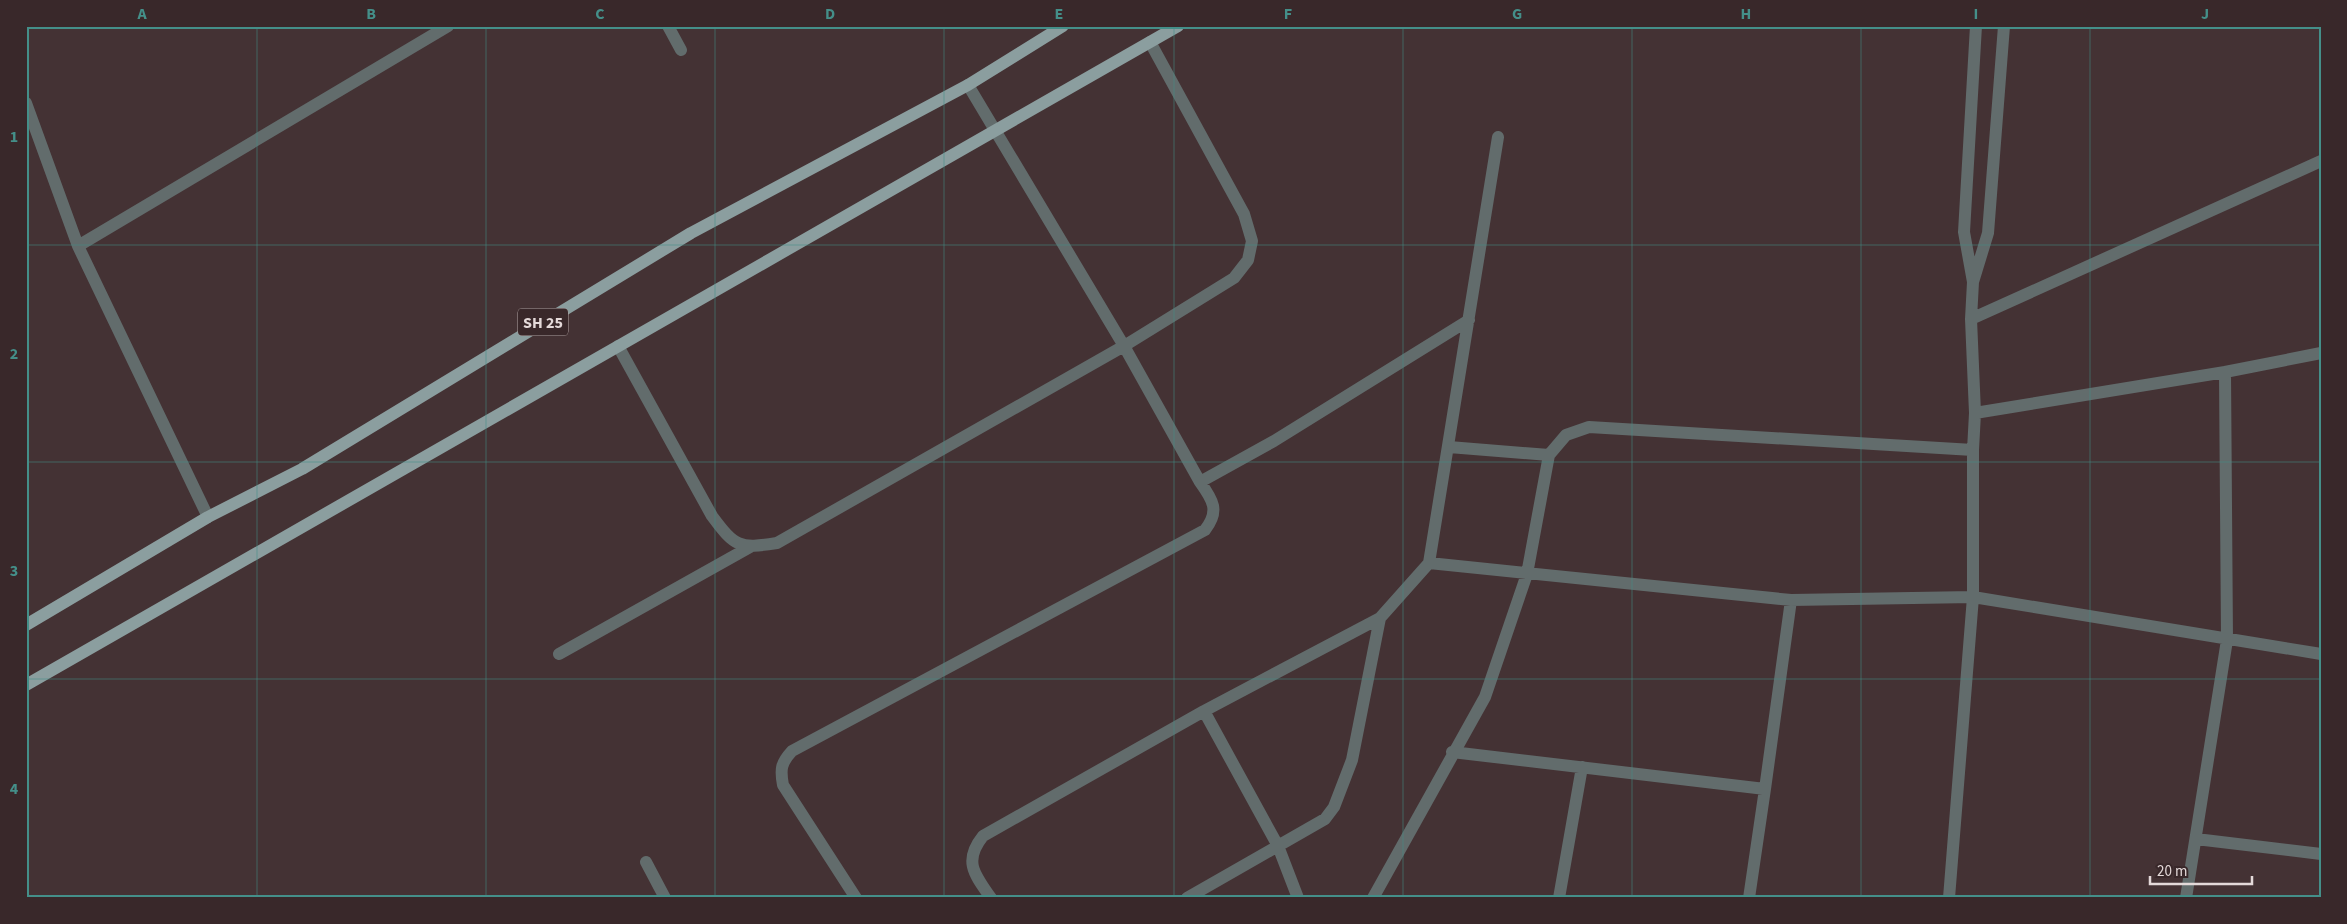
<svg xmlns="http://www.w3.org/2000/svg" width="2347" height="924" font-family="'Source Sans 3',sans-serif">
	<rect width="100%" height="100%" fill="#443234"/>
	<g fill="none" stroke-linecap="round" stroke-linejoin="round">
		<!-- minor -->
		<path stroke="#626c6c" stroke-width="12" d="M668,26L681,50
			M26,103L78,246L208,517
			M1498,137L1429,563L1791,600L1973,597L2321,654
			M78,246L448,26
			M1973,282L1964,232L1976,26
			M1971,319L2321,161
			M618,346L712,516C735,547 739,549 777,543L1124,346L1234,278L1248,260L1252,241L1244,214L1150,42
			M2225,372L2321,353
			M1975,413L2225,372L2227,640L2186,898
			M1449,447L1549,455
			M1200,482L1274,441L1469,320
			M559,654L750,547
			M1204,711L1380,618
			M1452,752L1765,789L1749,898
			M1765,789L1791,600
			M2196,839L2321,854
			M646,862L665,898
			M856,898L783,785C780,769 781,763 792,751L1205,530C1220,511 1213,500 1200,482L1124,346L968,85
			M991,898C974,874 963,861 983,836L1204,711L1278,846L1298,898
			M1187,898L1325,819L1334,807L1352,760L1380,618L1429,563
			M1373,898L1485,697L1527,574L1549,455L1566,435L1589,427L1973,450
			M1559,898L1582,767
			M1949,898L1973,597V450L1975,413L1971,319L1973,282L1988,233L2004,26"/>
		<!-- major -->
		<path stroke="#8b9e9f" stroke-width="12" d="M26,625L208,517L302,469L691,233L968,85L1063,26
			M26,685L1178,26"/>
	</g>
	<!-- grid -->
	<path fill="none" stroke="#448f89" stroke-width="1" stroke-opacity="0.55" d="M257,26V898M486,26V898M715,26V898M944,26V898M1174,26V898M1403,26V898M1632,26V898M1861,26V898M2090,26V898M26,245H2321M26,462H2321M26,679H2321"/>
	<g text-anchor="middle" stroke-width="5" stroke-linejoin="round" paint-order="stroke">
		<!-- shield labels -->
		<rect fill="#39282a" stroke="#b1a4a4" stroke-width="1" x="518" y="308.5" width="50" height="27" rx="4"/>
		<g font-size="16" font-weight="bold" fill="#e4d9d9">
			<text x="543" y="328">SH 25</text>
		</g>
	</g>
	<!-- border -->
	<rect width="2347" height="924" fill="none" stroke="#39282a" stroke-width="55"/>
	<!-- scale -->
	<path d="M2150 876v8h102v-8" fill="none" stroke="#e4d9d9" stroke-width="2.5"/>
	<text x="2157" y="876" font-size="15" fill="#e4d9d9" stroke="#39282a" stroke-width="4" paint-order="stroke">20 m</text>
	<rect x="28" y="28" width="2292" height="868" fill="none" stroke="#448f89" stroke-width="2"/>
	<g font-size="16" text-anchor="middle" font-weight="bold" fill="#448f89">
		<text x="142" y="19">A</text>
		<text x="371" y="19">B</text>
		<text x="600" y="19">C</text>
		<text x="830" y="19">D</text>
		<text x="1059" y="19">E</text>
		<text x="1288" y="19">F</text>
		<text x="1517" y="19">G</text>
		<text x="1746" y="19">H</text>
		<text x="1976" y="19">I</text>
		<text x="2205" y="19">J</text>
		<text x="14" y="142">1</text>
		<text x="14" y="359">2</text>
		<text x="14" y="576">3</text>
		<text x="14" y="794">4</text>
	</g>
</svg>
